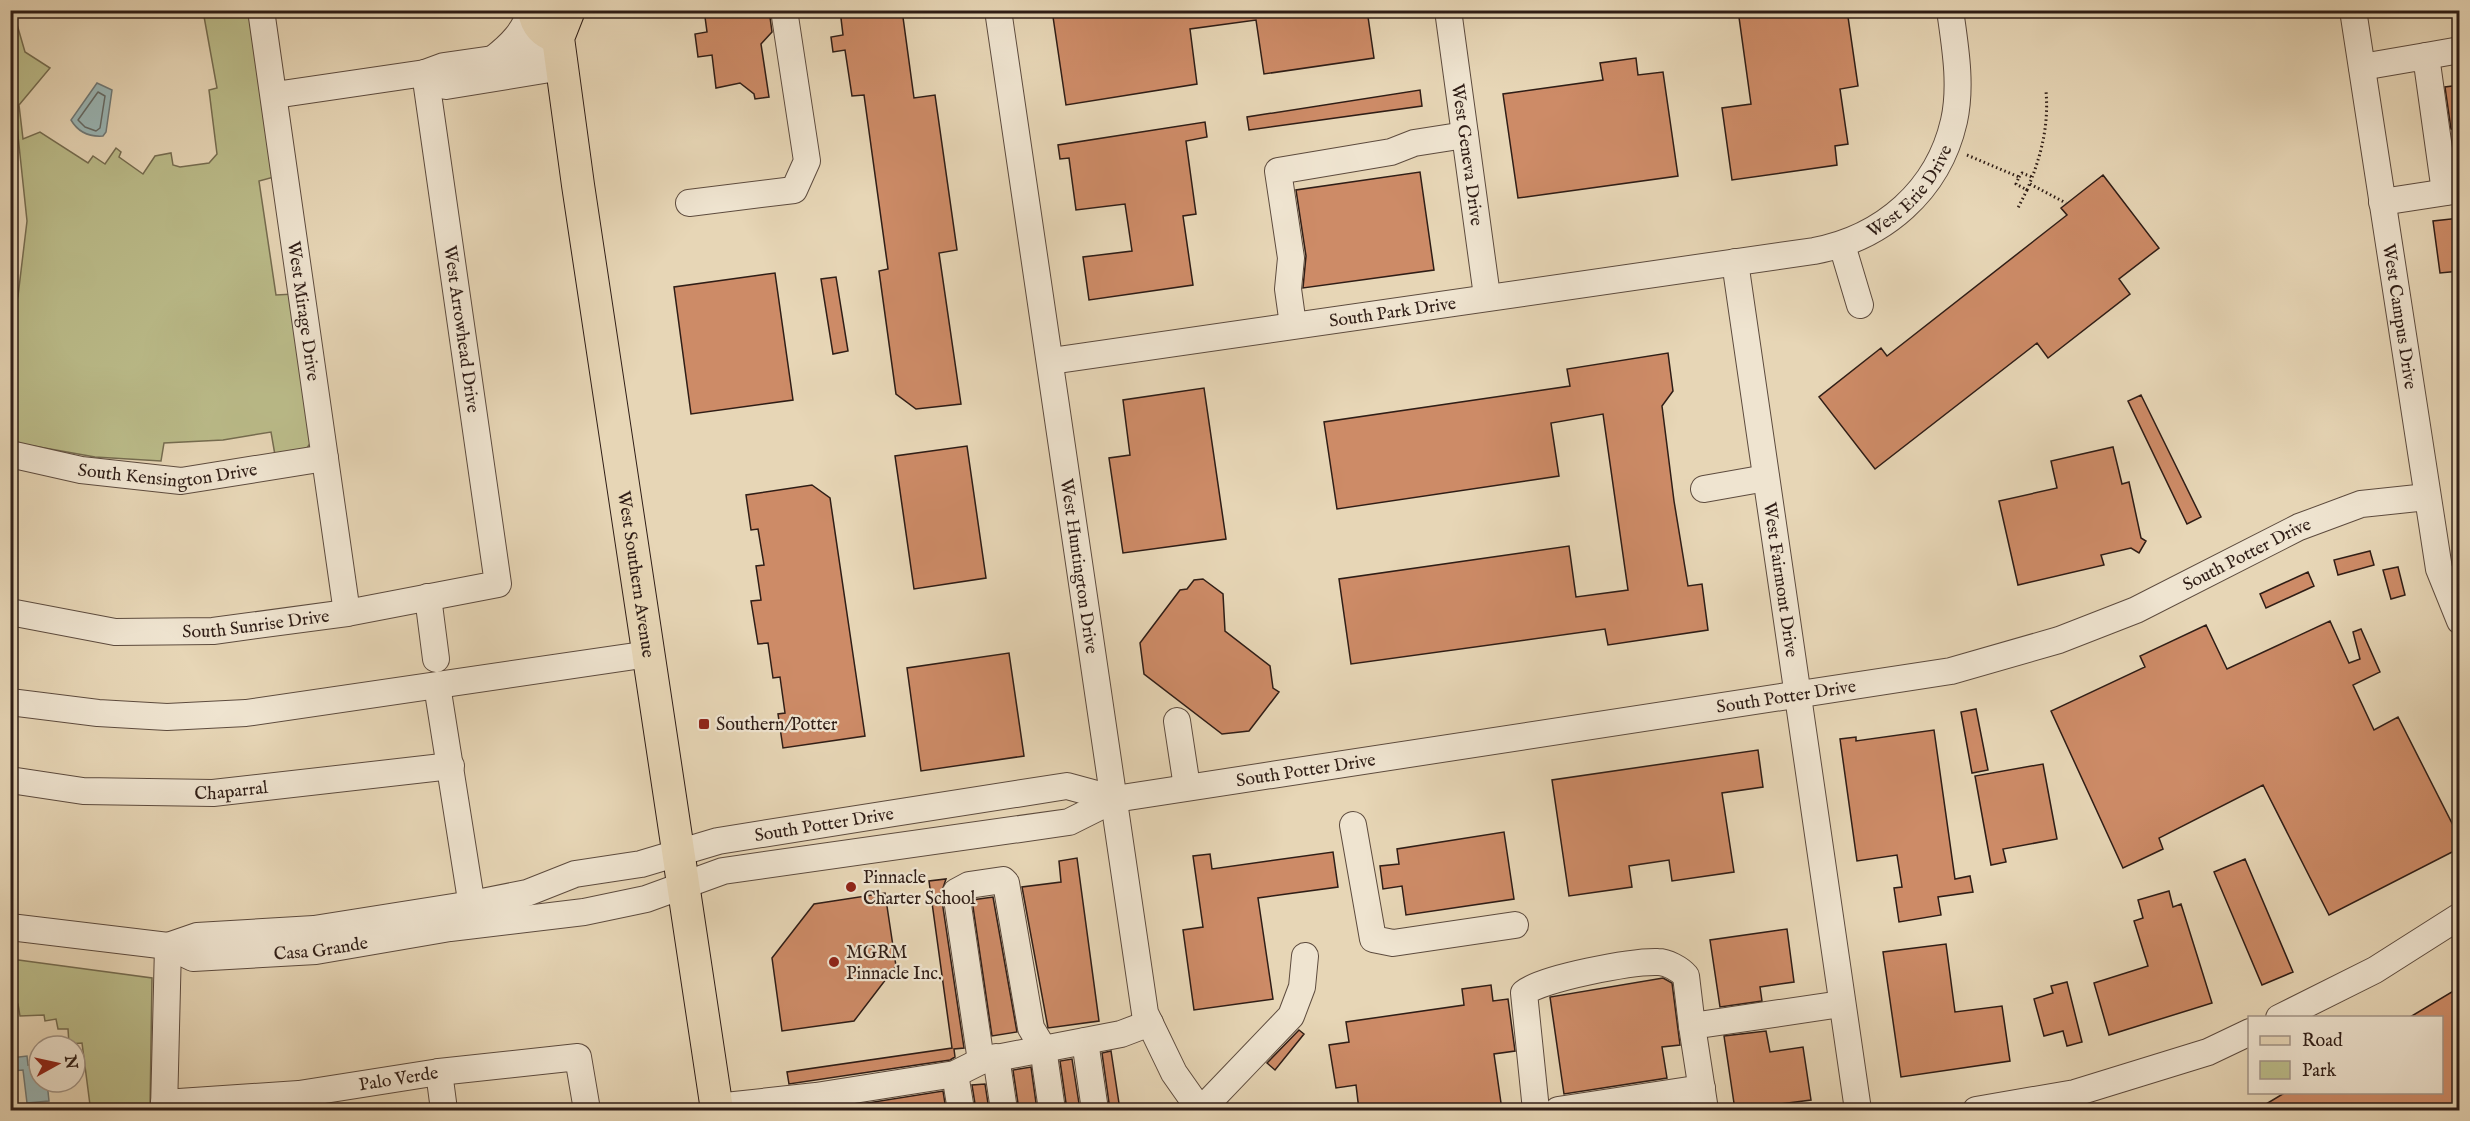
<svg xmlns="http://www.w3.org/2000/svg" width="2470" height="1121" font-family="'IM FELL English',serif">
	<rect width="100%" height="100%" fill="#e7d6b6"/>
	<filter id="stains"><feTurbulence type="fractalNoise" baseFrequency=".00333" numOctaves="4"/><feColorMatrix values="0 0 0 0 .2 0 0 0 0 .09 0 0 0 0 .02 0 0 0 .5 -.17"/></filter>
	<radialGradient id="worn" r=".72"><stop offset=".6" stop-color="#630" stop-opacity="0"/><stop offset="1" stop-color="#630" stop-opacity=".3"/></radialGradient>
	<!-- green -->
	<path fill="#bbbc8a" stroke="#756c50" stroke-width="1.5" d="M203,11H249L274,177L259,181L276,295L294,294L313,439L307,448L275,455L271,432L223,440L164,443L161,461L95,457L11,442V322L18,296L27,221L14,98H11V14H14L25,52L50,68L19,105L23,139L40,132L88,163L93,156L105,164L116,148L121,152L119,157L143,174L155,156L171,153L173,165L180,167L209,163L217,154L209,90L217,88Z
		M11,959L152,978L150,1110H85L90,1105L82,1043L69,1044L68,1029H58L56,1019L45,1021L44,1015L20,1016L18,1004L11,1005Z"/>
	<!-- water -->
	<path fill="#9ab7b7" stroke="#6f7977" stroke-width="1.5" d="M97,83L112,90L106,132L103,136C89,137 78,132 71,120Z
		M27,1056L28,1065L39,1063V1082H47L49,1101L27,1103L23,1070L12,1071L11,1058Z"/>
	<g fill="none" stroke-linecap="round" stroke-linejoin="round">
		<!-- shore -->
		<path stroke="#646a66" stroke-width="1.5" d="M98,92L105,96L100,128L96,131L85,127L78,120Z"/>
	</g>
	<!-- building -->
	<path fill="#cd8b67" stroke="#2f1d16" stroke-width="1.5" d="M752,10H769L772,32L761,44L769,97L755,99L754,94L740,83L716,88L712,55L698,57L695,34L707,32L705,17Z
		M840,10H902L914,98L935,95L957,250L939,253L961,404L916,409L896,394L879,271L888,269L864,95L852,96L845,50L833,52L831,37L843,35Z
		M1052,10H1367L1374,58L1264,74L1256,20L1190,29L1197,84L1066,105Z
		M1738,10H1847L1858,86L1840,89L1848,144L1835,146L1837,165L1732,180L1722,108L1751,104Z
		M1636,58L1638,75L1663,72L1678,176L1518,198L1503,94L1603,80L1600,63Z
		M2460,85V129H2451L2445,87Z
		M1420,90L1422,106L1249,130L1247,117Z
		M1205,122L1207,137L1186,141L1196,214L1183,216L1193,285L1089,300L1083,257L1132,251L1125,204L1076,210L1069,158L1060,159L1058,145Z
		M1420,172L1434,270L1303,288L1306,256L1296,190Z
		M2103,175L2159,248L2119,279L2130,294L2048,358L2037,343L1875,469L1819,397L1881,348L1887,356L2067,215L2061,208Z
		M2460,218V271L2440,273L2433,221Z
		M775,273L793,400L691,414L674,287Z
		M836,277L848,351L833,354L821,279Z
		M1668,353L1673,391L1662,406L1674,501L1688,586L1702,584L1708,630L1608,645L1605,629L1351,664L1339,579L1569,546L1576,597L1628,590L1603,414L1551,423L1559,476L1337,509L1324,422L1570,386L1567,369Z
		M1204,388L1226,539L1123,553L1109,458L1130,455L1123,400Z
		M2141,395L2201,517L2187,524L2128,401Z
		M967,446L986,578L914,589L895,456Z
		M2113,447L2122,484L2129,482L2141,538L2146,541L2139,553L2131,548L2101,555L2104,565L2018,585L1999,501L2057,488L2051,461Z
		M812,485L830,498L865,736L783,748L778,714L785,713L780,677L773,678L768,643L758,644L751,601L761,600L756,566L764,565L758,529L751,530L746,495Z
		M2370,551L2374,565L2338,575L2334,560Z
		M2398,567L2405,595L2391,599L2383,570Z
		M2308,572L2314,586L2266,608L2260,594Z
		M1203,579L1223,594L1225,631L1270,666L1273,688L1279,692L1249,731L1222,734L1144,674L1140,643L1180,590L1187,589L1194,580Z
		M2330,621L2349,663L2360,659L2353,632L2361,629L2380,672L2353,685L2374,730L2398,717L2460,839V848L2329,915L2263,785L2159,838L2163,849L2123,868L2051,711L2145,667L2140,656L2206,625L2227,669Z
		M1009,653L1024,756L921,771L907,668Z
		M1976,709L1988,770L1972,773L1961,712Z
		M1934,730L1955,879L1970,876L1973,892L1938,897L1941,915L1899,922L1894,888L1902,887L1897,855L1857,861L1840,739L1856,737V741Z
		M1758,750L1763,787L1722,793L1734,872L1672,881L1669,860L1629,866L1632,887L1569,896L1552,780Z
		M2043,764L2057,839L2003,849L2006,862L1991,865L1975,776Z
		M1504,832L1514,899L1406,915L1402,886L1383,889L1380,866L1399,864L1397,849Z
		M1333,852L1338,887L1258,898L1273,999L1194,1010L1183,930L1203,927L1193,856L1210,854L1212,869Z
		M1077,858L1099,1021L1048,1028L1022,887L1061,882L1059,861Z
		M2245,859L2293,972L2262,985L2214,872Z
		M946,879L941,894L964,1048L954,1049L955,1057L950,1060L789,1084L787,1072L952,1048L929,881Z
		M2169,891L2173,907L2181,904L2212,1003L2109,1035L2094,983L2148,966L2134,921L2143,918L2138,900Z
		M885,893L896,966L854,1021L782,1031L772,958L814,904Z
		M993,897L1017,1032L992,1036L972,900Z
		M1787,929L1794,982L1760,987L1762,1001L1720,1007L1710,940Z
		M1946,944L1955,1012L2002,1006L2010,1061L1901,1077L1883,952Z
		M1663,978L1672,983L1680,1045L1662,1047L1667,1078L1564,1094L1550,997Z
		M2067,982L2082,1042L2067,1046L2063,1031L2044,1036L2034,999L2053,993L2051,986Z
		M1491,985L1493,1001L1508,999L1515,1051L1494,1054L1502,1110H1359L1356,1085L1336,1088L1329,1045L1349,1042L1346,1022L1464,1005L1462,989Z
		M2460,987V1110H2256L2286,1092H2442V1017H2410Z
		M1299,1030L1304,1034L1275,1070L1267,1063Z
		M1766,1031L1770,1052L1803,1047L1811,1100L1735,1110L1724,1036Z
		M1111,1051L1120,1110H1110L1102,1053Z
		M1072,1059L1080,1110H1067L1060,1061Z
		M1031,1067L1037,1110H1019L1013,1070Z
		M985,1084L989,1110H976L972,1085Z
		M943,1091L946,1110H843L842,1107Z"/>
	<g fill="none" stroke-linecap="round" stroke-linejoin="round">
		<defs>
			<g id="minor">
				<path id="s1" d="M261,10L347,613"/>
				<path id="s2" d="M998,10L1145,1013L1174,1073L1200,1110"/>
				<path id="s3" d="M1448,10L1487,296"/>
				<path id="s4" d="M2353,10L2439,569L2460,621"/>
				<path d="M2426,56L2460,50"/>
				<path d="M493,59C511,45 524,32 531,10"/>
				<path d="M2362,67L2426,56L2445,192"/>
				<path d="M425,73L446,86L562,67"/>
				<path d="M275,95L425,73L444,66L528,54L558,38"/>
				<path d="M2382,202L2460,190"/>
				<path d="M689,203L794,190L807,161L784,10"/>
				<path d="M1842,245L1860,305"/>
				<path id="s5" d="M1735,262L1858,1110"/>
				<path d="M1293,325L1288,289L1291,258L1278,171L1391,152L1414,143L1465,135"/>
				<path id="s6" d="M1051,361L1814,251C1883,238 1938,191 1954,121C1962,85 1955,46 1950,10"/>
				<path id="s7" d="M10,454L81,470L181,481L325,458"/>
				<path d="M1704,489L1766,478"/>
				<path d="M428,597L436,659"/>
				<path id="s8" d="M10,612L115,632L213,631L347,613L498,584L425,73"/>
				<path d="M439,698L474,919"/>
				<path d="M10,702L98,713L167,717L246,713L649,654"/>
				<path d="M1177,721L1187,787"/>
				<path id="s9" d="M10,780L83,791L213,793L451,766"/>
				<path d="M1353,825L1373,939L1393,943L1515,925"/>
				<path id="s10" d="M10,927L168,946L193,958L316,951L450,928L584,912L646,899L723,871L1069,822L1115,799L1951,671L2059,640L2136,610L2299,527L2361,504L2427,497"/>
				<path id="s11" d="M168,946L197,936L314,929L472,904L527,893L575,874L641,864L718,841L888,814L1067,786L1115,799"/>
				<path d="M2279,1018L2375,970L2460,916"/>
				<path d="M1085,1041L1095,1110"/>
				<path d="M996,1057L1004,1110"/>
				<path d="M981,1061L956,892L969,885L1003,880L1006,883L1031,1028L1043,1048L1052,1110"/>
				<path d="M439,1072L444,1110"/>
				<path d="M955,1074L961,1110"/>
				<path id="s12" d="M164,1103L299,1094L439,1072L578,1057L587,1110"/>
				<path d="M716,1107L816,1096L955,1074L981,1061L1121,1034L1150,1023"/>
				<path d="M164,1110L168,946"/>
				<path d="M1201,1110L1291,1016L1302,987L1305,956"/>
				<path d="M1536,1110L1524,993C1542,978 1633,961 1658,962C1667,962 1680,969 1686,976L1692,1026"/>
				<path d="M1558,1110L1702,1088"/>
				<path d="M1705,1110L1692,1026L1841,1004"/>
				<path d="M1976,1110L2075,1093L2208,1052L2250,1032"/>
			</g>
			<g id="major">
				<path d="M534,10C536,26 544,32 558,38"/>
				<path id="s13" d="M569,10L558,38L578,185L717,1110"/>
			</g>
		</defs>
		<!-- minor casing -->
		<use href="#minor" stroke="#5d4b3e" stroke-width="28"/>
		<!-- major casing -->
		<use href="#major" stroke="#2f1d16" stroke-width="34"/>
		<!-- path -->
		<path stroke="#2f1d16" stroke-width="3" stroke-dasharray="1.5 3" stroke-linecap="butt" d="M1967,155L2019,177L2016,184L2027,190L2017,210
			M2019,177L2022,173L2032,177
			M2030,184L2066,203
			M2027,190C2041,157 2049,126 2046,91"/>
		<!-- minor -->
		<use href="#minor" stroke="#efe4d0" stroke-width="26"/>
		<!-- major -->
		<use href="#major" stroke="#e7d6b6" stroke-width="32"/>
	</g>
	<!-- markers -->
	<g fill="#8f2418" stroke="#efe4d0" stroke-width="2">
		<rect x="698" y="718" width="12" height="12" rx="3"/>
		<circle cx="851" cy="887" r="6"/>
		<circle cx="834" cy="962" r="6"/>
	</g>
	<g text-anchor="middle" stroke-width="4.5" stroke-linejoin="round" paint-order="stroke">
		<!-- street labels -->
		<g font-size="18" fill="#2f1d16" stroke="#efe4d0">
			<text dy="6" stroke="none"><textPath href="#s3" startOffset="146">West Geneva Drive</textPath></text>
			<text dy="6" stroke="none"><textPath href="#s6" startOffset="888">West Erie Drive</textPath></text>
			<text dy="6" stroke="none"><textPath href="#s6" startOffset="345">South Park Drive</textPath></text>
			<text dy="6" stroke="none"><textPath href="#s1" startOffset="304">West Mirage Drive</textPath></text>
			<text dy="6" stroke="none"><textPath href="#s4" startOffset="310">West Campus Drive</textPath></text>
			<text transform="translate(462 329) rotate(82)" y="6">West Arrowhead Drive</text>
			<text dy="6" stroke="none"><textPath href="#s7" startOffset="160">South Kensington Drive</textPath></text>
			<text dy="6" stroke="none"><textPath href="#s10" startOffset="2292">South Potter Drive</textPath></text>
			<text dy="6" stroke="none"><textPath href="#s2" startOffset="562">West Huntington Drive</textPath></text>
			<text dy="6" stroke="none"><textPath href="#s13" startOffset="572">West Southern Avenue</textPath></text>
			<text dy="6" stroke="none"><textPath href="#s5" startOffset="321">West Fairmont Drive</textPath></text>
			<text dy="6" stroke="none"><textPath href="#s8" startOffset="248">South Sunrise Drive</textPath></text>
			<text dy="6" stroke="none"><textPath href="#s10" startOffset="1806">South Potter Drive</textPath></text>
			<text dy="6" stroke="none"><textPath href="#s10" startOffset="1320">South Potter Drive</textPath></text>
			<text dy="6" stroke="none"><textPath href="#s9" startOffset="222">Chaparral</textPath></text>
			<text dy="6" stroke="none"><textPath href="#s11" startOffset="670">South Potter Drive</textPath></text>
			<text dy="6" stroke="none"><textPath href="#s10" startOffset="315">Casa Grande</textPath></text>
			<text dy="6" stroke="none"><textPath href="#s12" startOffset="236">Palo Verde</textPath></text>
		</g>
		<!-- poi labels -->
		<g font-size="18" fill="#2f1d16" stroke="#efe4d0" text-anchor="start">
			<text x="716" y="730">Southern/Potter</text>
			<text x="863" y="883">Pinnacle<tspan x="863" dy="21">Charter School</tspan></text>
			<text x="846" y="958">MGRM<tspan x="846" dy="21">Pinnacle Inc.</tspan></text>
		</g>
	</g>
	<!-- margin -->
	<rect width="2470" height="1121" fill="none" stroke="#e7d6b6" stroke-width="36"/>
	<rect x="12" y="12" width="2446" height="1097" fill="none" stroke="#2f1d16" stroke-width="3"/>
	<rect x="18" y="18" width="2434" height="1085" fill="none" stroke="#2f1d16" stroke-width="1.5"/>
	<!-- legend -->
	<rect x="2248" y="1016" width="195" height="78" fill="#efe4d0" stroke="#a29486" stroke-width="1.5"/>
	<rect x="2260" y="1036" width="30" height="9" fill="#e7d6b6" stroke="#a29486" stroke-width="1.5"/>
	<text x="2302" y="1046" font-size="18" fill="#2f1d16">Road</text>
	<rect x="2260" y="1061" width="30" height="18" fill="#bbbc8a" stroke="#a29486" stroke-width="1.5"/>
	<text x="2302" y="1076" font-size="18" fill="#2f1d16">Park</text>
	<!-- north arrow -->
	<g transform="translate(57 1064) rotate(82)"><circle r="28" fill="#efe4d0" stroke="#a29486" stroke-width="1.5"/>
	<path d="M0-4.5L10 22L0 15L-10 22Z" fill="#8f2418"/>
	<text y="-9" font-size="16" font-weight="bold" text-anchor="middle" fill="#2f1d16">N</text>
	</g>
	<rect width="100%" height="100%" filter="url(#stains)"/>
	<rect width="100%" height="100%" fill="url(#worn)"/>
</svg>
